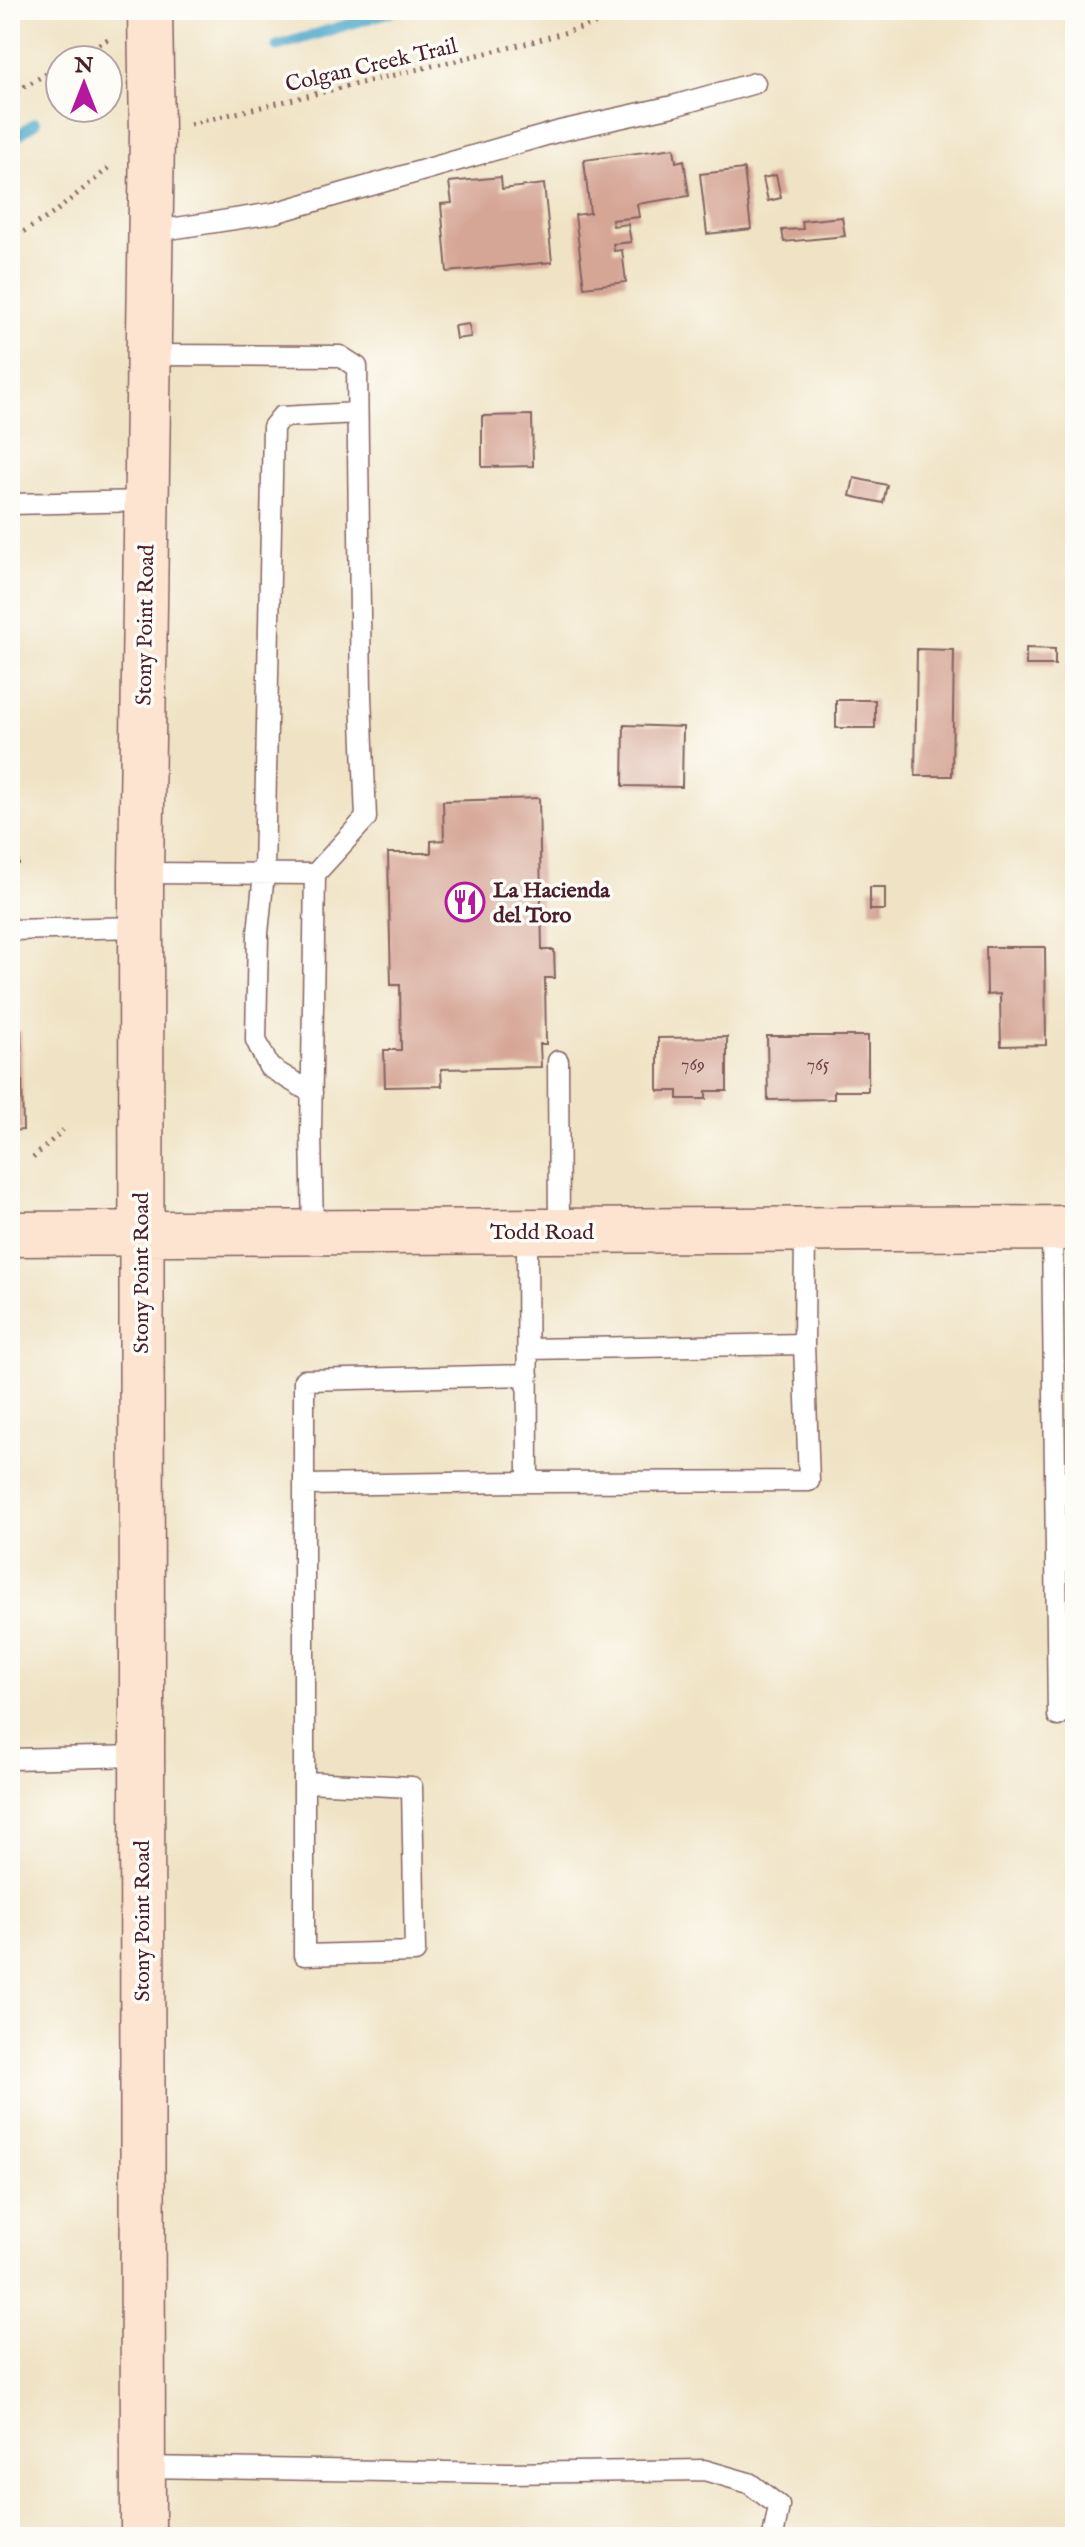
<svg xmlns="http://www.w3.org/2000/svg" width="1085" height="2547" font-family="'IM FELL English',serif">
	<rect width="100%" height="100%" fill="#fdfcf7"/>
	<filter id="ink" filterUnits="userSpaceOnUse"><feTurbulence type="fractalNoise" baseFrequency=".0125" numOctaves="2"/><feDisplacementMap in="SourceGraphic" scale="16" xChannelSelector="R" yChannelSelector="G"/><feConvolveMatrix kernelMatrix="1 2 1 2 8 2 1 2 1" color-interpolation-filters="sRGB"/></filter>
	<filter id="wash" filterUnits="userSpaceOnUse"><feTurbulence type="fractalNoise" baseFrequency=".006" numOctaves="4" result="noise"/><feDisplacementMap in="SourceGraphic" scale="32" xChannelSelector="R" yChannelSelector="G"/><feGaussianBlur stdDeviation="1.8" result="paint"/><feColorMatrix in="noise" values="0 0 0 0 0 0 0 0 0 0 0 0 0 0 0 0 0 1.4 0 .05"/><feComposite in="paint" operator="in"/></filter>
	<g filter="url(#wash)">
		<rect width="100%" height="100%" fill="#f0e3c5"/>
		<g fill="none" stroke-linecap="round" stroke-linejoin="round">
			<!-- stream -->
			<path stroke="#4ca7ca" stroke-width="11" d="M277,46L396,10
				M10,141L35,123"/>
		</g>
		<g id="blocks">
			<!-- building -->
			<path fill="#d5a696" d="M674,148L676,162L684,160L689,196L637,204L639,217L612,220L613,226L628,224L631,242L613,244L614,251L622,250L626,282L584,287L575,215L590,213L584,160Z
				M744,169L751,229L707,234L700,174Z
				M776,175L781,198L768,201L763,178Z
				M501,177L502,189L544,184L552,262L447,272L441,204L452,203L449,182Z
				M842,217L845,236L784,242L782,230L803,229L802,221Z
				M469,324L471,337L456,339L454,326Z
				M10,388L16,389V403H10Z
				M532,415L533,466L482,467V416Z
				M854,478L887,485L883,503L850,496Z
				M1026,648L1055,649V665H1026Z
				M917,649L954,650L952,776H915Z
				M836,700H875V728H836Z
				M624,725L683,727L682,787L623,786Z
				M539,798L542,950H554L555,978H545L546,1044H540L541,1067L441,1069L442,1086L385,1087L384,1050H401L400,985H391L388,853H431V841L444,840L443,801Z
				M10,819H19V864H10Z
				M870,887H885V910H870Z
				M986,947H1045L1046,1045L1001,1046L1000,994L987,995Z
				M10,1031H21L23,1130L10,1131Z
				M767,1036H868V1091H834V1099L768,1100Z
				M727,1037V1091H706V1099H678V1091H658V1038Z"/>
		</g>
	</g>
	<g filter="url(#ink)">
		<use href="#blocks" fill-opacity="0" stroke="#846461" stroke-width="2"/>
		<g fill="none" stroke-linecap="round" stroke-linejoin="round">
			<defs>
				<path id="lane" d="M150,232L274,213L560,131L673,106L755,83
					M147,355L340,356L357,367L361,696L366,818L315,874L311,1133L313,1231
					M10,504L146,501
					M141,873L315,874
					M10,930L141,927
					M558,1061L559,1231
					M312,1093L269,1067L256,1040L258,933L264,873L273,427L281,417L357,413
					M1052,1228L1058,1716
					M527,1231L528,1482L809,1481L804,1344L805,1230
					M528,1349L804,1344
					M304,1485L528,1482
					M10,1759L141,1756
					M306,1782L412,1787L415,1952L304,1955V1380L528,1375
					M142,2467L509,2473L704,2470L749,2483L779,2506L773,2537"/>
				<path id="secondary" d="M10,1234L1075,1228
					M143,2537L141,873L152,133L150,10"/>
			</defs>
			<!-- lane casing -->
			<use href="#lane" stroke="#846461" stroke-width="23"/>
			<!-- secondary casing -->
			<use href="#secondary" stroke="#846461" stroke-width="47"/>
			<!-- path -->
			<path stroke="#846461" stroke-width="5" stroke-dasharray="2 6" stroke-linecap="butt" d="M71,60L108,39
				M10,95L60,66
				M190,124L532,42L643,10
				M10,240L54,213L110,167
				M33,1158L63,1130"/>
			<!-- lane -->
			<use href="#lane" stroke="#fff" stroke-width="20"/>
			<!-- secondary -->
			<use href="#secondary" stroke="#fde4d1" stroke-width="44"/>
		</g>
	</g>
	<!-- icons -->
	<defs>
		<symbol id="restaurant-ring" viewBox="-11 -11 22 22"><circle r="9.5" fill="#fdfcf7" stroke="#b5179e" stroke-width="1.5"/><path d="M-5-6h1v4h1v-4h1v4h1v-4h1v5L-1.5 .5V6h-2V.5L-5-1ZM5-6V6H3V1.5H1.5Q1.5-4 5-6Z" fill="#b5179e"/></symbol>
	</defs>
	<g fill-rule="evenodd">
		<use href="#restaurant-ring" x="443" y="880" width="44" height="44"/>
	</g>
	<g text-anchor="middle" stroke-width="7" stroke-linejoin="round" paint-order="stroke">
		<!-- number labels -->
		<g font-size="18" fill="#6d4146">
			<text x="693" y="1070">769</text>
			<text x="818" y="1070">765</text>
		</g>
		<!-- street labels -->
		<g font-size="22" fill="#4a1f2b" stroke="#fdfcf7">
			<text transform="translate(371 64) rotate(-13)" y="8">Colgan Creek Trail</text>
			<text transform="translate(144 625) rotate(-89)" y="8">Stony Point Road</text>
			<text x="542" y="1239">Todd Road</text>
			<text transform="translate(140 1273) rotate(-90)" y="8">Stony Point Road</text>
			<text transform="translate(141 1921) rotate(-90)" y="8">Stony Point Road</text>
		</g>
		<!-- poi labels -->
		<g font-size="22" font-weight="bold" fill="#4a1f2b" stroke="#fdfcf7" text-anchor="start">
			<text x="493" y="897">La Hacienda<tspan x="493" dy="25">del Toro</tspan></text>
		</g>
	</g>
	<!-- margin -->
	<rect width="1085" height="2547" fill="none" stroke="#fdfcf7" stroke-width="40"/>
	<!-- north arrow -->
	<g transform="translate(84 84)"><circle r="38" fill="#fdfcf7" stroke="#b5a4a5" stroke-width="2"/>
	<path d="M0-6L14 30L0 20L-14 30Z" fill="#b5179e"/>
	<text y="-12" font-size="22" font-weight="bold" text-anchor="middle" fill="#4a1f2b">N</text>
	</g>
</svg>
